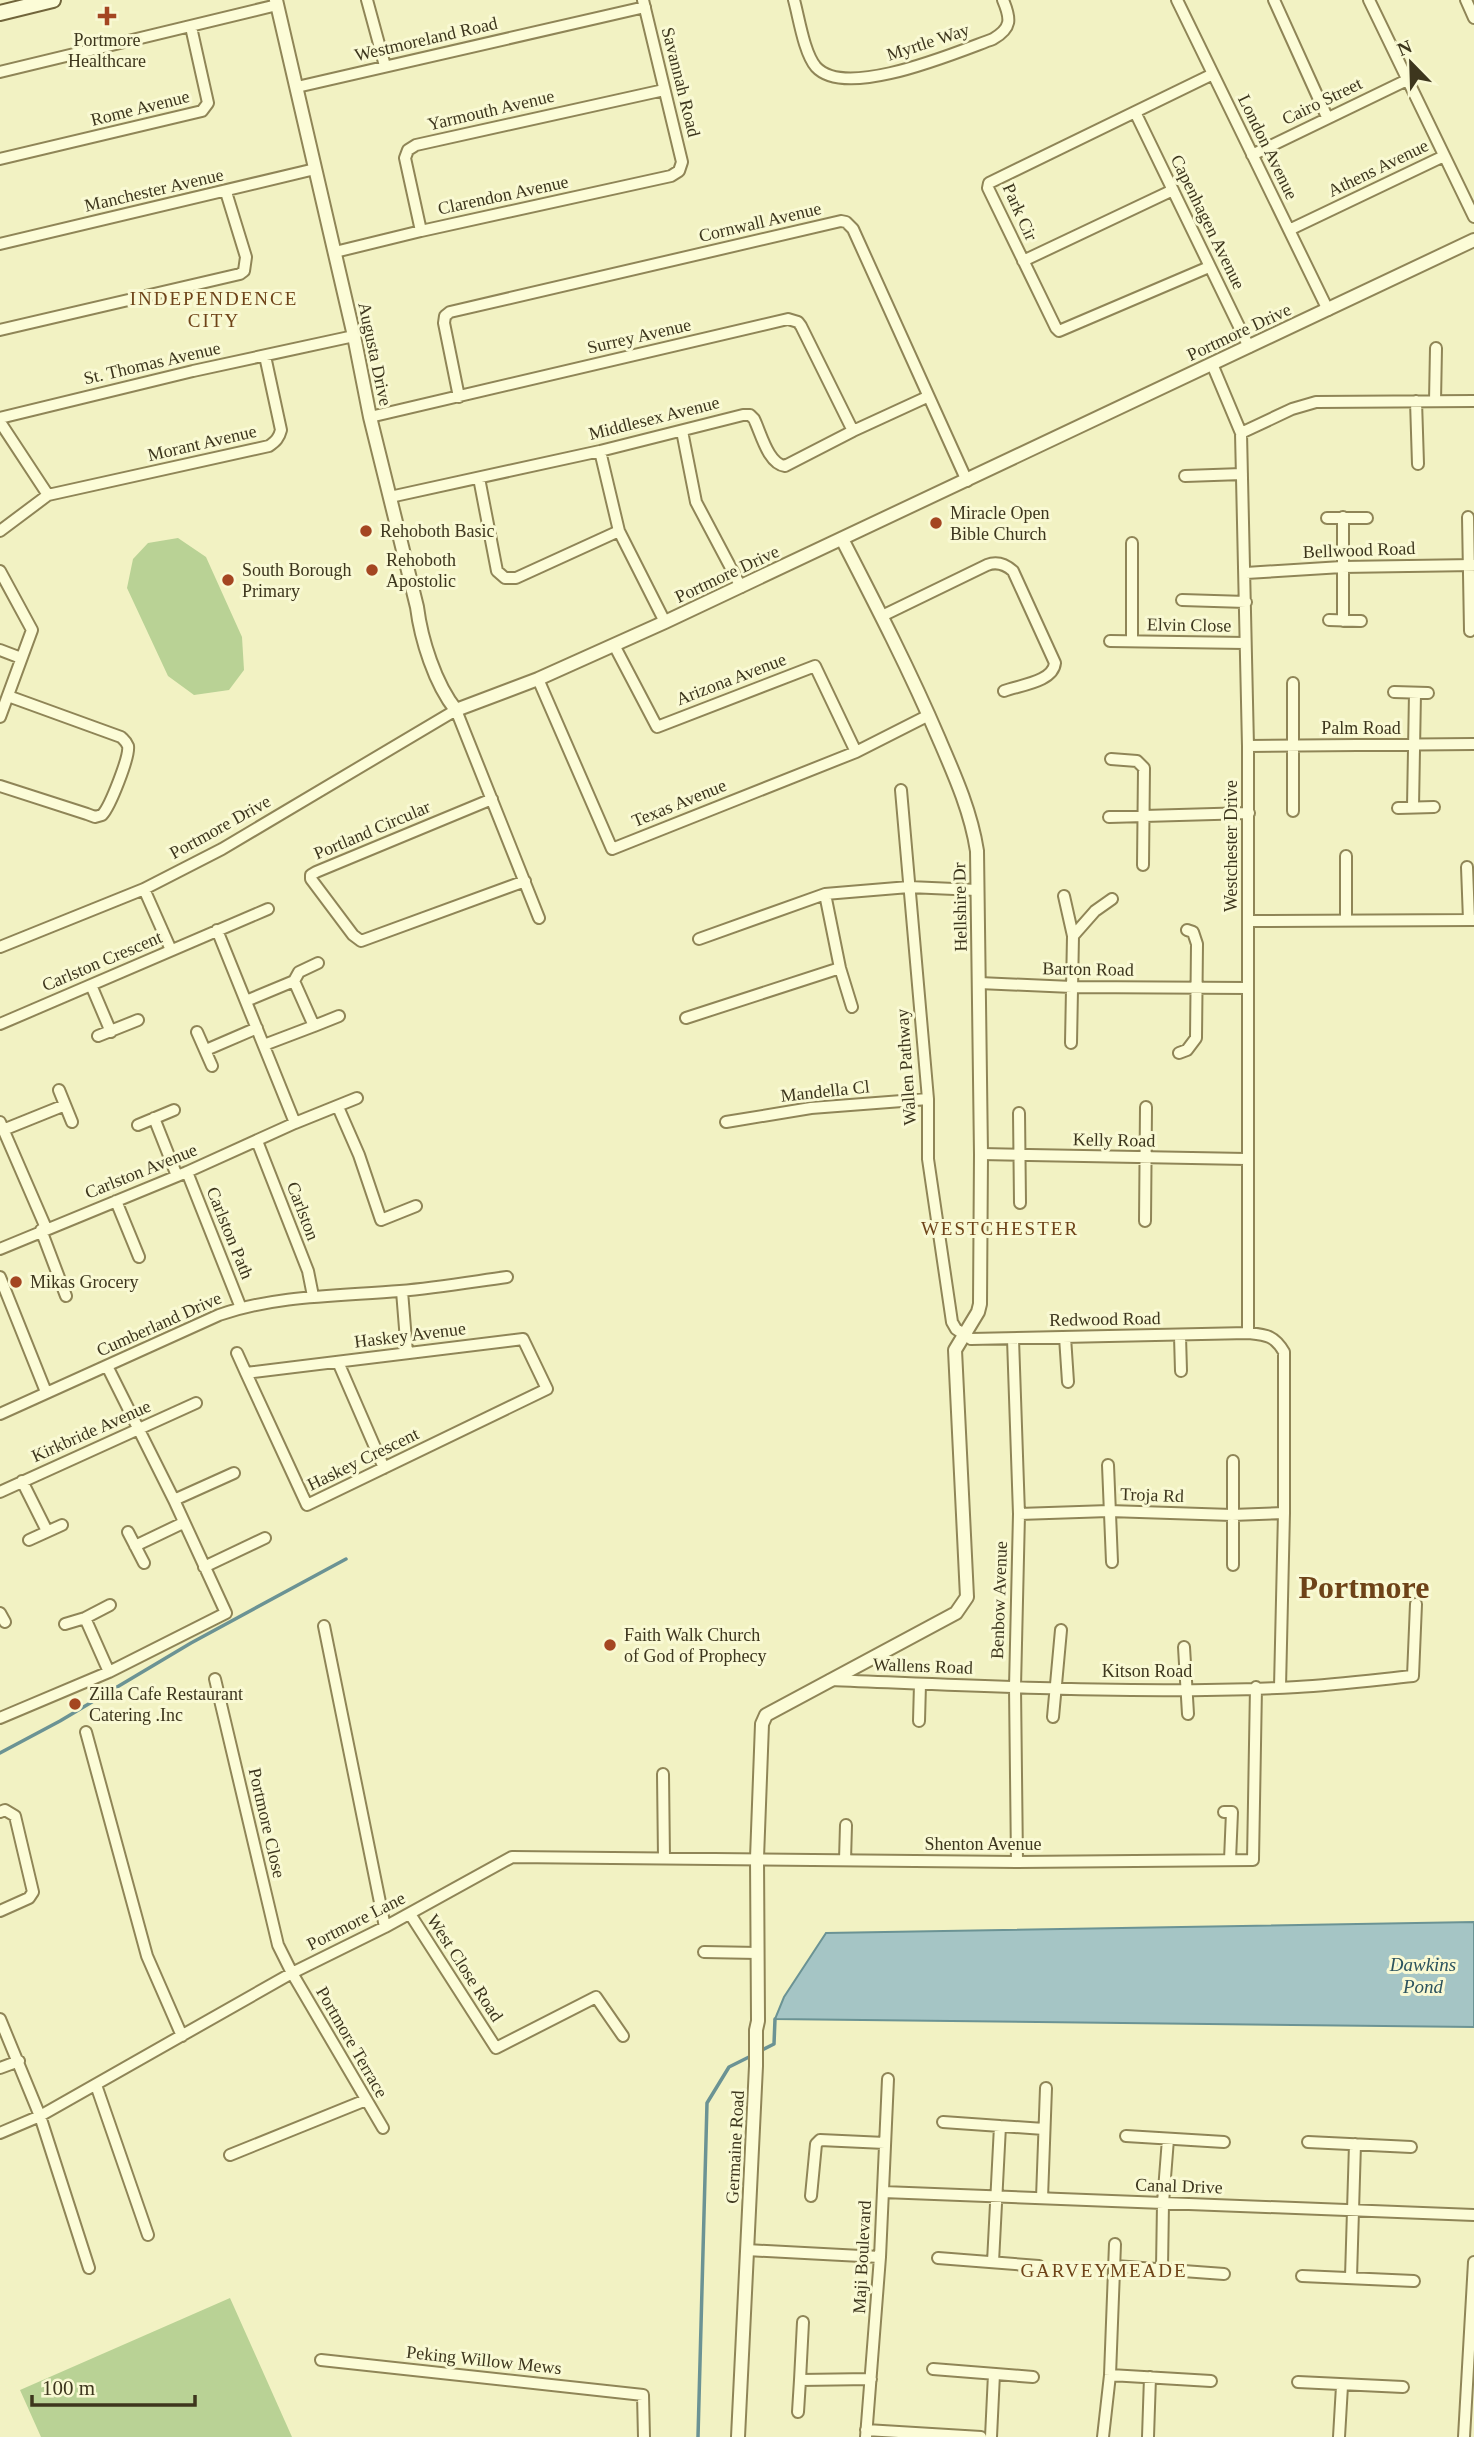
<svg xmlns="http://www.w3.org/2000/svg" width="1474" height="2437" font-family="'Times New Roman',serif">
	<rect width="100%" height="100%" fill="#f2f2c3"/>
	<!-- green -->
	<path fill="#b9d295" d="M178,538L206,557L242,637L244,670L229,690L194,695L168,676L127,588L133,559L148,543Z
		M230,2298L292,2437H41L20,2390Z"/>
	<!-- water -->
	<path fill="#a5c5c5" stroke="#6b9394" stroke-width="2" d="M1474,1922V2027L775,2019L784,1997L826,1933Z"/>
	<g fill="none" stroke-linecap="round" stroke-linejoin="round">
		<!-- stream -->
		<path stroke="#6b9394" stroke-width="3.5" d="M0,1753L60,1721L191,1643L346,1559
			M758,2052L774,2044L775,2019
			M698,2437L707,2103L729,2067L751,2056"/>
		<defs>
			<path id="minor" d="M367,0L385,66
				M794,0C799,18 804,53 816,67C846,100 957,52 993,39C1012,28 1011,19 1003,0
				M1177,0L1328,310
				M1274,0L1327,117
				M1369,0L1474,217
				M1466,0L1474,18
				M0,72L277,5
				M297,87L645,7
				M1135,112L1249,347
				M1252,155L1407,80
				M0,159L202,111L208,103L191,27
				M1289,230L1444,156
				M421,231L405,158L408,150L416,145L664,90
				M0,244L315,169
				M335,252L421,231L671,176L679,171L682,162L643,0
				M1023,261L1173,190
				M1209,267L1059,331L1056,328L988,188L989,183L1213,74
				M0,330L240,274L244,271L246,257L226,192
				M1212,364L1241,433L1248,746V1333
				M459,397L444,323L445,316L450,312L841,221L846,222L853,229L967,481
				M1416,401L1418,464
				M1435,401L1436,348
				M370,417L788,319L798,322L801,326L853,431
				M0,418L193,371L354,336
				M0,422L48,495
				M682,431L696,502L741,587
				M1241,433L1292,409L1316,402L1474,401
				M600,451L619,531L665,622
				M1185,476L1242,474
				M479,478L497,571L505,578H516L619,531
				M390,497L600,451L743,415H750L754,419C761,433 768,464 785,466L853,431L927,397
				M1468,517L1470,631
				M1327,518H1367
				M0,531L48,495L269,446C276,441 279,438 281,430L265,356
				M0,571L32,630L0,717
				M1246,573L1342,567L1474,565
				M1182,600L1246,602
				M882,616L987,565C997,561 1005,564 1013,571L1055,663C1053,682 1020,685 1004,691
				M1329,620L1361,621
				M1343,621V517
				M1110,641L1245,643
				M1132,641V543
				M614,645L657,727L815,666L856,752
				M0,650L21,658
				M538,679L612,849L856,752L929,715
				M1293,683V811
				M1394,692L1428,693
				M1248,746L1474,744
				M1111,759L1137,761L1144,768L1143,865
				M0,786L87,814L95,817L102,815C110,807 130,756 128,746C126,741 124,740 121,737L8,696
				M901,790L928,1099V1159L952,1322L956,1329L971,1339L1248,1333C1266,1335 1274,1335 1284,1352V1513L1280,1687
				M492,799L316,872L311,875V879L353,935L361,941L525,881
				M1413,807L1415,693
				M1398,808L1434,807
				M1109,817L1249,813
				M1467,867L1469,920
				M144,889L171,950
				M825,894L840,968L852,1007
				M1064,896L1073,936L1071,1043
				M1346,920V856
				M1248,921L1474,920
				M217,930L295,1123
				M1073,936L1095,911L1112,899
				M699,939L825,894L909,887L977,890
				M0,947L144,889L222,849L456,710L539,918
				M294,981L299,972L318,963
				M979,983L1072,987L1248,988
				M91,985L111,1032
				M246,1001L294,981L314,1026L264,1045
				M686,1018L840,968
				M0,1024L268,909
				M314,1026L339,1016
				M197,1032L212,1066
				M98,1036L138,1020
				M206,1050L257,1028
				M1179,1053L1187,1050L1196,1038L1197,944L1193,932L1187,930
				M59,1090L72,1122
				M338,1107L359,1155L381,1220L416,1206
				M1019,1113L1020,1203
				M154,1118L177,1176
				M0,1122L46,1228
				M726,1122L811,1108L928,1099
				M138,1125L174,1110
				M3,1130L65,1105
				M257,1141L308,1271L313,1296
				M981,1154L1246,1159
				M187,1172L241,1308
				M116,1201L139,1257
				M1145,1221L1146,1107
				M41,1230L66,1296
				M0,1249L187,1172L295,1123L357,1098
				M0,1277L46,1392
				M402,1291L407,1353
				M1180,1336L1181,1371
				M1065,1337L1068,1382
				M1013,1339L1019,1514L1015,1687L1017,1862
				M237,1353L246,1373L307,1505L547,1389L523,1339L246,1373
				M338,1362L384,1468
				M0,1414L219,1315C277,1295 339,1296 400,1291C436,1288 471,1282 507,1277
				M1233,1461V1565
				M1108,1465L1112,1562
				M22,1481L47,1531
				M0,1492L196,1403
				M174,1500L234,1473
				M1019,1514L1109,1511L1232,1515L1284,1513
				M128,1532L144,1563
				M29,1540L62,1525
				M135,1546L183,1523
				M204,1567L265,1538
				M0,1613L5,1622
				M85,1618L109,1672
				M65,1624L85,1618L110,1605
				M324,1626L385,1927
				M1184,1647L1188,1714
				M215,1679L278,1945L292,1973L383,2128
				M830,1680C985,1686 1141,1695 1297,1687C1335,1685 1374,1680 1413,1676L1416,1604
				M1053,1717L1061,1630
				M0,1718L109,1672L226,1613L174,1500L107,1366
				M919,1721L920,1684
				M86,1732L147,1956L182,2036
				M663,1774L664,1858
				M0,1812L5,1810L15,1816L33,1892L29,1898L0,1911
				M1224,1812H1232L1230,1860
				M845,1860L846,1825
				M410,1914L496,2048L596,1997L623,2036
				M704,1952L758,1953
				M0,2019L40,2116L89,2268
				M0,2068L19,2061
				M96,2085L148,2235
				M943,2122L1044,2129
				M0,2133L40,2116L292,1973L385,1927L512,1857L1017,1862L1253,1860L1256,1687
				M1126,2136L1224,2142
				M1308,2142L1411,2147
				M230,2155L366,2100
				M883,2192L1474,2215
				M811,2196L816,2144L820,2140L885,2143
				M1042,2198L1046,2088
				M747,2250L880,2257
				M938,2258L1039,2266
				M993,2262L1000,2126
				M1115,2266L1224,2274
				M1162,2268L1163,2203L1168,2139
				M1302,2276L1414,2281
				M1351,2277L1355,2144
				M803,2322L800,2380L871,2379
				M321,2360L643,2395L644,2437
				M933,2369L1033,2377
				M1110,2375L1211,2381
				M1298,2382L1403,2387
				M798,2412L800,2380
				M866,2430L981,2437
				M866,2437L880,2257L888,2079
				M991,2437L994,2374
				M1103,2437L1110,2375L1115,2244
				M1148,2437L1150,2377
				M1339,2437L1342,2386
				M1464,2437L1474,2262"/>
			<path id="tertiary" d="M276,0L354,336L370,417L417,607C421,639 435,684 456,710L538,679L665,622L1474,240
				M738,2437L756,2066V2030L758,2021L757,1858L762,1724L766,1715L956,1613L967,1597L955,1350L978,1312L980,1304L981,1154L977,851C971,812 955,776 939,739C910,671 876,605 842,539"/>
			<path id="secondary" d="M0,13L53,0"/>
		</defs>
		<!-- minor casing -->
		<use href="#minor" stroke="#8f8557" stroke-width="14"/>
		<!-- tertiary casing -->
		<use href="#tertiary" stroke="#8f8557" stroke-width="16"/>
		<!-- secondary casing -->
		<use href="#secondary" stroke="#71653b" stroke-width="18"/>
		<!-- minor -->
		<use href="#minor" stroke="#fcfcd7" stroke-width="10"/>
		<!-- tertiary -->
		<use href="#tertiary" stroke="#fcfcd7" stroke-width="12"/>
		<!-- secondary -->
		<use href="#secondary" stroke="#fcfcd7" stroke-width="14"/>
	</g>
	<!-- markers -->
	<g fill="#a44621" stroke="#f9f9d3" stroke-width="2.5">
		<path d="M103.5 5.5h7v7h7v7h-7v7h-7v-7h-7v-7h7z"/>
		<circle cx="936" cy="523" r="7"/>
		<circle cx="366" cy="531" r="7"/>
		<circle cx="372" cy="570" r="7"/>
		<circle cx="228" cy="580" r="7"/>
		<circle cx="16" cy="1282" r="7"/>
		<circle cx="610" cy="1645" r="7"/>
		<circle cx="75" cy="1704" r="7"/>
	</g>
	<g text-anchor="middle" stroke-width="6" stroke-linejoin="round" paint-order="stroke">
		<!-- street labels -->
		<g font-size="18" fill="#3d361d" stroke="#f9f9d3">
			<text transform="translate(426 39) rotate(-13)" y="6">Westmoreland Road</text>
			<text transform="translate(928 42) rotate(-18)" y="6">Myrtle Way</text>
			<text transform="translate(681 82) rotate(76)" y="6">Savannah Road</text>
			<text transform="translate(1322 101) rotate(-26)" y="6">Cairo Street</text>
			<text transform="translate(140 108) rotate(-14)" y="6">Rome Avenue</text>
			<text transform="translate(491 110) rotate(-13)" y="6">Yarmouth Avenue</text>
			<text transform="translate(1268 147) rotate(64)" y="6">London Avenue</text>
			<text transform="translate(1378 168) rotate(-26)" y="6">Athens Avenue</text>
			<text transform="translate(154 190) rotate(-13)" y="6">Manchester Avenue</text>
			<text transform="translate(503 195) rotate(-12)" y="6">Clarendon Avenue</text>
			<text transform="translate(1020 212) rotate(66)" y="6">Park Cir</text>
			<text transform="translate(760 222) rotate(-13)" y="6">Cornwall Avenue</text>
			<text transform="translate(1208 222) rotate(64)" y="6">Capenhagen Avenue</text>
			<text transform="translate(1239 332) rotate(-25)" y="6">Portmore Drive</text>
			<text transform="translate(639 336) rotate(-13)" y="6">Surrey Avenue</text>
			<text transform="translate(375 354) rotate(78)" y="6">Augusta Drive</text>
			<text transform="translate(152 363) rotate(-13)" y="6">St. Thomas Avenue</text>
			<text transform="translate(654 418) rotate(-14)" y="6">Middlesex Avenue</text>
			<text transform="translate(202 443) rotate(-13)" y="6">Morant Avenue</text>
			<text transform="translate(1359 550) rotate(-2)" y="6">Bellwood Road</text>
			<text transform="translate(727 574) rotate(-25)" y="6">Portmore Drive</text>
			<text transform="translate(1189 625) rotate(1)" y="6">Elvin Close</text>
			<text transform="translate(731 679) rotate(-21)" y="6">Arizona Avenue</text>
			<text x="1361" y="734">Palm Road</text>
			<text transform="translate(679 803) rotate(-22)" y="6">Texas Avenue</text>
			<text transform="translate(220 827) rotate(-29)" y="6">Portmore Drive</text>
			<text transform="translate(372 830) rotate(-23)" y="6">Portland Circular</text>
			<text transform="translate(1231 846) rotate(-90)" y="6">Westchester Drive</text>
			<text transform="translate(960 907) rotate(-91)" y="6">Hellshire Dr</text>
			<text transform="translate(102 961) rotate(-23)" y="6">Carlston Crescent</text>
			<text transform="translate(1088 969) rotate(1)" y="6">Barton Road</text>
			<text transform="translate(906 1067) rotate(-94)" y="6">Wallen Pathway</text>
			<text transform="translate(825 1091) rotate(-6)" y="6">Mandella Cl</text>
			<text transform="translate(1114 1140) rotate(1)" y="6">Kelly Road</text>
			<text transform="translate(141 1171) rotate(-22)" y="6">Carlston Avenue</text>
			<text transform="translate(303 1211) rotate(69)" y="6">Carlston</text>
			<text transform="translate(230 1233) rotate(68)" y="6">Carlston Path</text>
			<text transform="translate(1105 1319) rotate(-1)" y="6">Redwood Road</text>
			<text transform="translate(159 1324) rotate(-24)" y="6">Cumberland Drive</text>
			<text transform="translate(410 1335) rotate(-7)" y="6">Haskey Avenue</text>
			<text transform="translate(91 1431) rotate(-24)" y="6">Kirkbride Avenue</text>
			<text transform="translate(363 1459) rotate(-26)" y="6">Haskey Crescent</text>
			<text transform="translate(1152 1495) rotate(2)" y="6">Troja Rd</text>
			<text transform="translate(999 1600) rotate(-88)" y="6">Benbow Avenue</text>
			<text transform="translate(923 1666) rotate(2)" y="6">Wallens Road</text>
			<text x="1147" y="1677">Kitson Road</text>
			<text transform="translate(267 1823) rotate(77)" y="6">Portmore Close</text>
			<text x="983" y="1850">Shenton Avenue</text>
			<text transform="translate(356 1921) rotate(-27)" y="6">Portmore Lane</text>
			<text transform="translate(465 1968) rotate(57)" y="6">West Close Road</text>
			<text transform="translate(352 2042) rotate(60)" y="6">Portmore Terrace</text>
			<text transform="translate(735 2147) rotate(-87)" y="6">Germaine Road</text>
			<text transform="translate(1179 2186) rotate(2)" y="6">Canal Drive</text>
			<text transform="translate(862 2257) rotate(-87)" y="6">Maji Boulevard</text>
			<text transform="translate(484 2360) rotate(6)" y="6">Peking Willow Mews</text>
		</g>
		<!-- poi labels -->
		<g font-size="18" fill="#3d361d" stroke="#f9f9d3" text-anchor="start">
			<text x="107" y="46" text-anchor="middle">Portmore<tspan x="107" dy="21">Healthcare</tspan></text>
			<text x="950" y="519">Miracle Open<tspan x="950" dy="21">Bible Church</tspan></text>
			<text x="380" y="537">Rehoboth Basic</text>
			<text x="386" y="566">Rehoboth<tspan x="386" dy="21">Apostolic</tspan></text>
			<text x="242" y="576">South Borough<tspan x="242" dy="21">Primary</tspan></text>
			<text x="30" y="1288">Mikas Grocery</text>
			<text x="624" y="1641">Faith Walk Church<tspan x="624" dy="21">of God of Prophecy</tspan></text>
			<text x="89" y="1700">Zilla Cafe Restaurant<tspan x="89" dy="21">Catering .Inc</tspan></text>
		</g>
		<!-- neighbourhood labels -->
		<g font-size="19" letter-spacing="2" fill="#6e4318" stroke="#f9f9d3">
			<text x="214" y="305">INDEPENDENCE<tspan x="214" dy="22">CITY</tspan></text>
			<text x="1000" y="1235">WESTCHESTER</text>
			<text x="1104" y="2277">GARVEYMEADE</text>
		</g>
		<!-- water labels -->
		<g font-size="19" font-style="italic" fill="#2b535e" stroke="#f9f9d3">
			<text x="1423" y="1971">Dawkins<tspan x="1423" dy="22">Pond</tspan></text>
		</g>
		<!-- town labels -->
		<g font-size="32" font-weight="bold" fill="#6e4318" stroke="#f9f9d3">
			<text x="1364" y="1598">Portmore</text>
		</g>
	</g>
	<!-- north arrow -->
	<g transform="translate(1411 63) rotate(337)" stroke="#f9f9d3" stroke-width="5" paint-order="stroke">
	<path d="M0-5L12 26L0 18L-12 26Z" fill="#3d361d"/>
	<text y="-10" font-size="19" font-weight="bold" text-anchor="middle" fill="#3d361d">N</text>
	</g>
	<!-- scale -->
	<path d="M32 2395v10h163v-10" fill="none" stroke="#3d361d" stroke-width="3.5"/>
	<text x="42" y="2395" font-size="21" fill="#3d361d" stroke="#f9f9d3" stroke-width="5" paint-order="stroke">100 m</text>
</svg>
